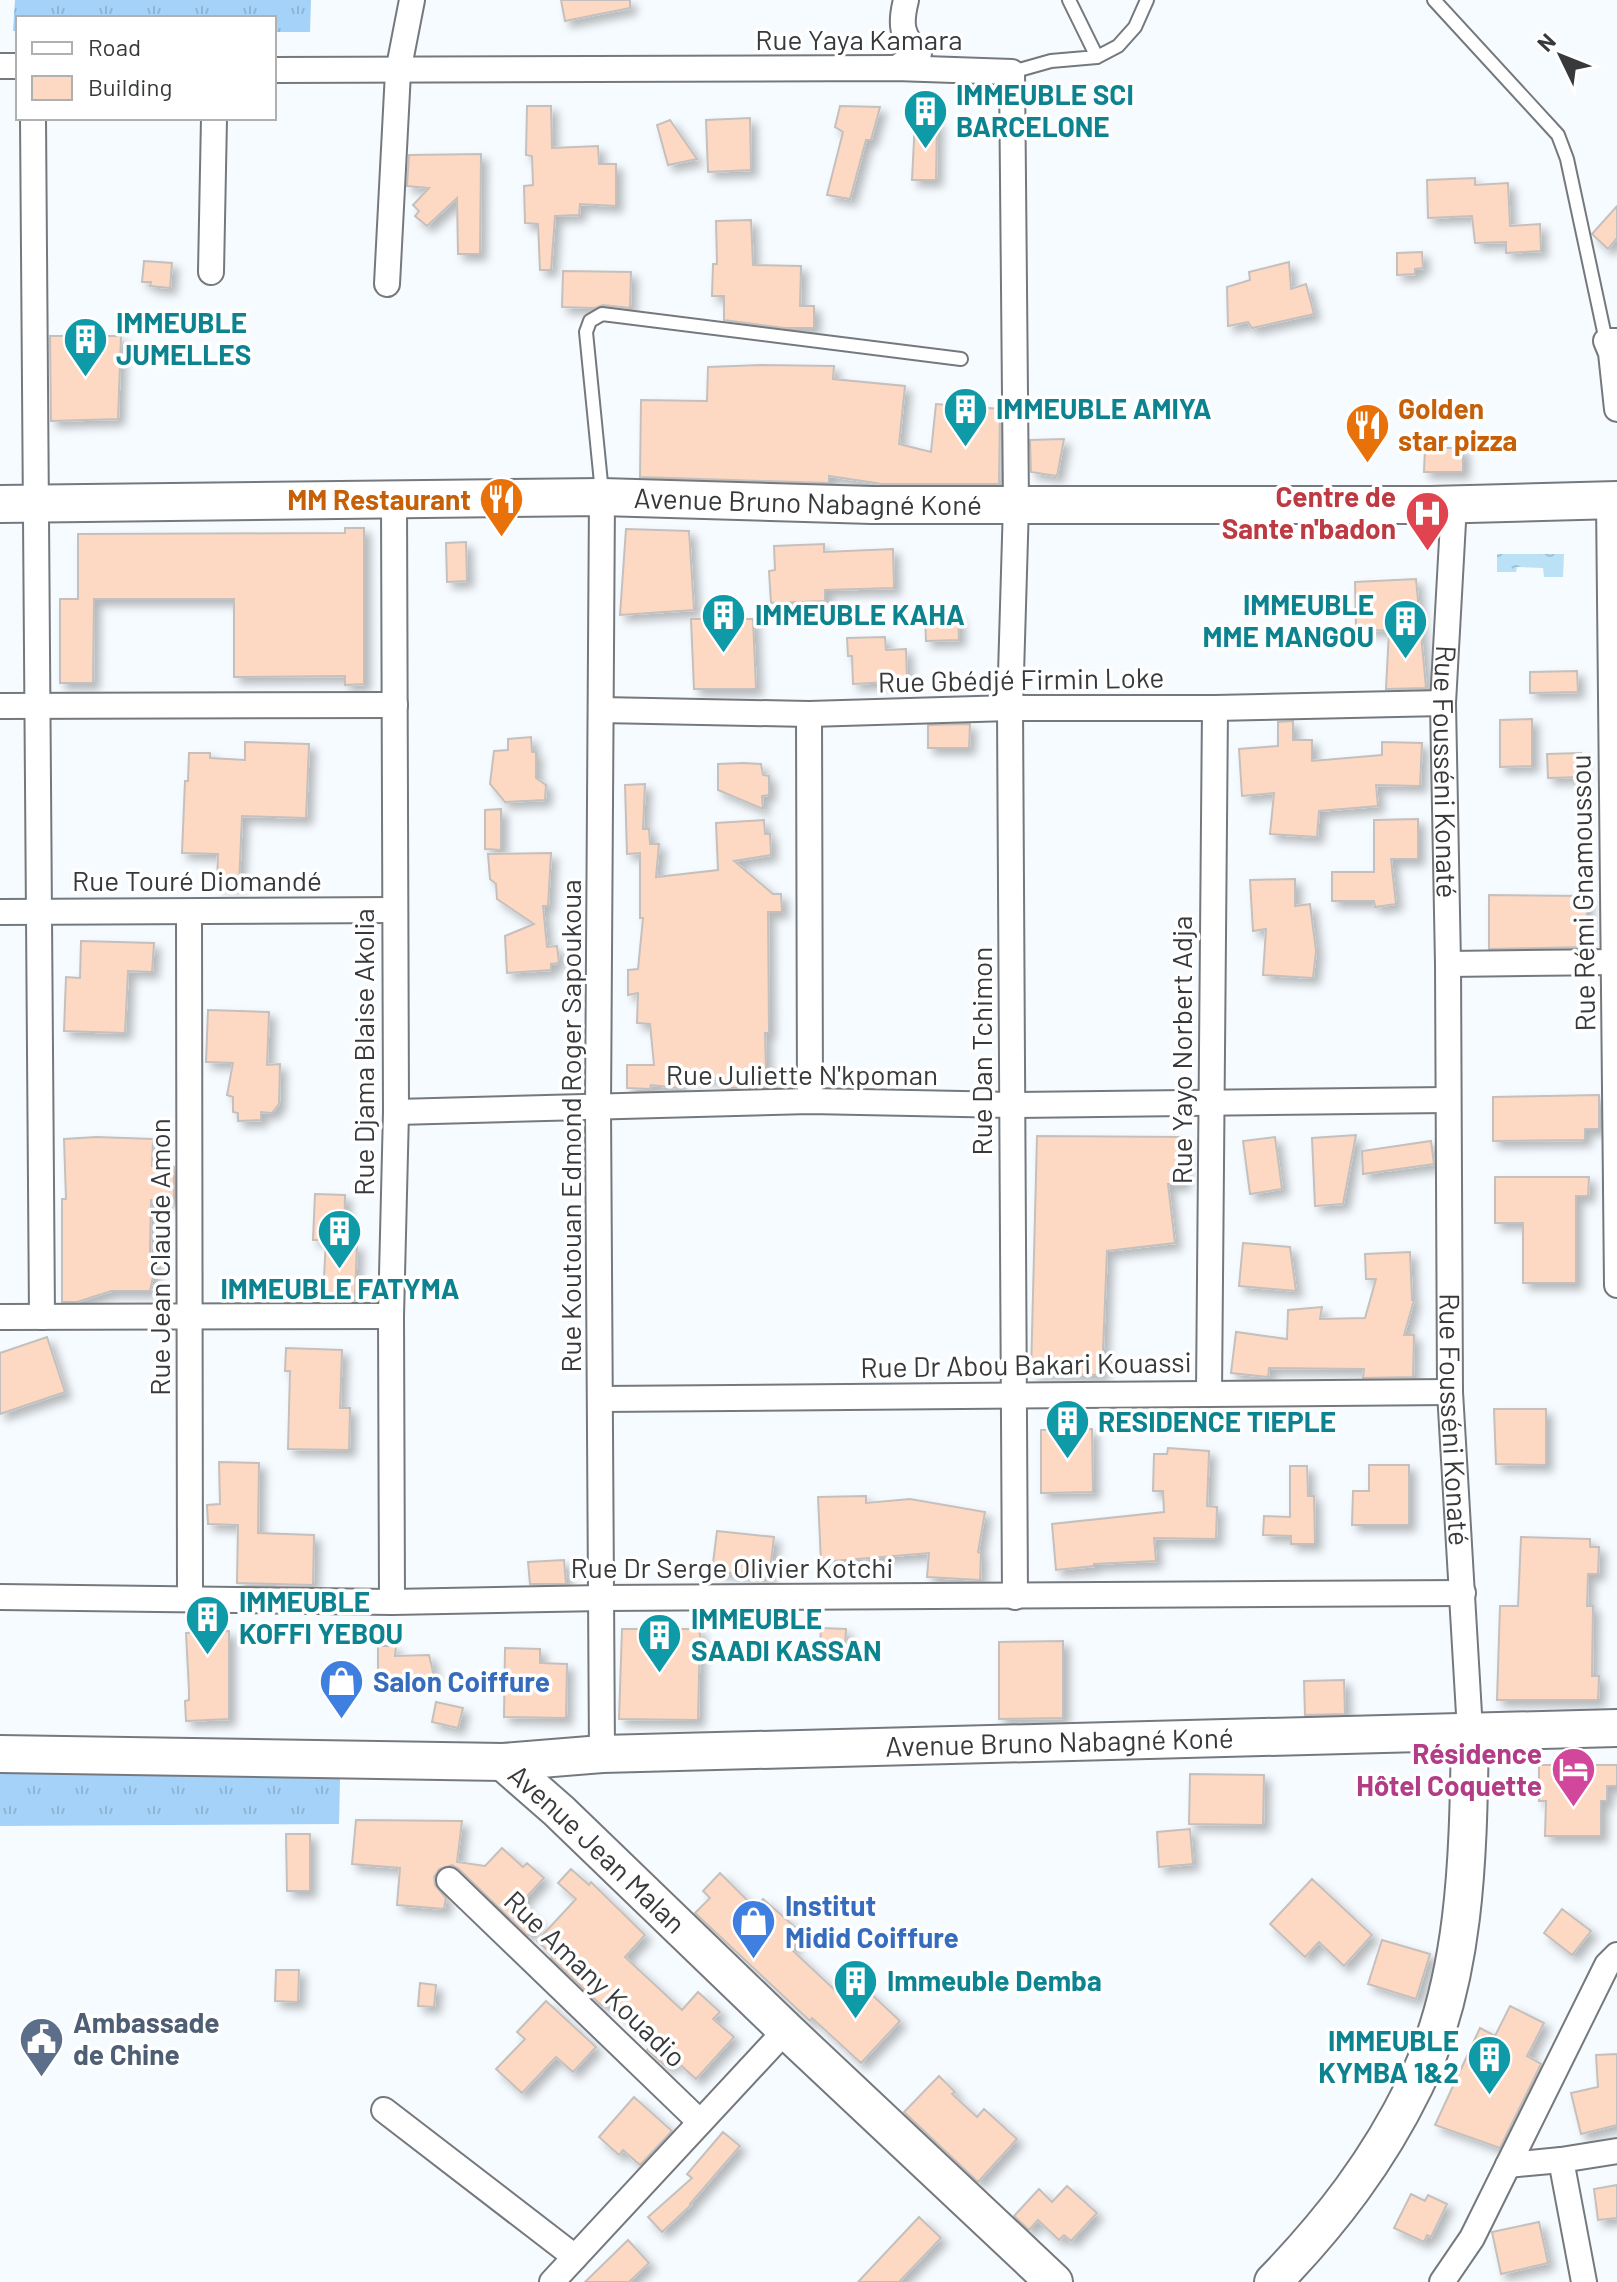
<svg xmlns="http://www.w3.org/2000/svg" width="1617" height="2282" font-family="Barlow,sans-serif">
	<defs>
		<pattern id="grass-tufts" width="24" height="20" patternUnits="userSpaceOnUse" patternTransform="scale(2)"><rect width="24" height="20" fill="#a4d2f9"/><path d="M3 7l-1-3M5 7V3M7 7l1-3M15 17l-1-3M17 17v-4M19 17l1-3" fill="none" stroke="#8eb5d6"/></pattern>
		<pattern id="water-ripples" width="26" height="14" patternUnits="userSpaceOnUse" patternTransform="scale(2)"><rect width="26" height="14" fill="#bbe1f6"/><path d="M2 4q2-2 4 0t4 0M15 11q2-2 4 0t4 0" fill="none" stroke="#a1c2d4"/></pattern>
		<filter id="shadow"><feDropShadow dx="6" dy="6" stdDeviation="4" flood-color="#0004"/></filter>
	</defs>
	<rect width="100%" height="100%" fill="#f6fbff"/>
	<!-- grass -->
	<path fill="url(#grass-tufts)" d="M15,0H311L310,32H274V18H18V31H13Z
		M0,1770L340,1779L339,1824L0,1826Z"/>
	<!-- water -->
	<path fill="url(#water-ripples)" d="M1497,554H1564L1563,577H1544L1543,568L1517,567L1516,572H1497Z"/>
	<!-- building -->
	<path fill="#fdd9c4" stroke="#c5c0bd" stroke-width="2" filter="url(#shadow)" d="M561,0H630V8L565,21Z
		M527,106H551L552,148L598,146L599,164H616V206L580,204L579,215L555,216L551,270H540L538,224L525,223L524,186L533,185L532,156L526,155Z
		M840,106L880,107L871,140H866L850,199L827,195L843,132L835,127Z
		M750,118L751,170L708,172L706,120Z
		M670,120L697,159L668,165L657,125Z
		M915,120H937L936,180H912Z
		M481,154L480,254H458L457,198L427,226L415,216L419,211L413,205L429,188L407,186L409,155Z
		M1475,178V185L1508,183L1510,226L1540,224L1541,251L1506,253V242L1475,243L1472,216L1428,218L1427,180Z
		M1617,206V238L1608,249L1592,234Z
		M751,220L753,265L801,266L800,306H814V328H784L724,320V296H712L713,264H717L716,221Z
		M1422,252L1423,268L1415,269V274L1397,275V253Z
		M144,261L172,263L170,288L150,286L151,282H142Z
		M1289,262L1291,289L1306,284L1314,314L1252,328L1248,322L1228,326L1227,287L1250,280L1249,272Z
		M563,271L631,272L630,308L603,305L595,308L562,307Z
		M50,336H121L118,419L51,421Z
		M761,365L834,366L833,379L905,386L899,444L931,452L936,404L1000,409L999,484H882L829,476V483L640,477L641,400L707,401L708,367Z
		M1064,439L1057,476L1031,472L1030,440Z
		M1425,448H1463V472H1424Z
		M345,528H364V684L345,685V676L234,677V599H94L93,683H60V599H78V534L345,533Z
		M626,529L689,531L694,610L620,615Z
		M466,542L467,581L447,582L446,543Z
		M824,544V552L893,549L894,588L825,590V601L771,603L769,571L775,570L774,546Z
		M1416,579L1426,688L1386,689L1389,631L1356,629L1355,582Z
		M958,614L959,640L926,641L925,615Z
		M691,619H753L756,689H694Z
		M885,637L886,650L906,649L907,681L853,684L852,656H848L847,638Z
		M1577,671L1578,692L1530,693V672Z
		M1532,719V766L1500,767V720Z
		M1293,721V740H1312V761L1382,755V742L1422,743L1420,786L1376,785L1378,806L1319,811L1317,837L1270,834L1274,793L1242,796L1239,749L1278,746V722Z
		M970,724L969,748H928V725Z
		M531,737L532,752H536V778L546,785L545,800L505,802L490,784L494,751L508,750V739Z
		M245,742L309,744L306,818L242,816L239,885H217L218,854L182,853L185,781H188L189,753H210V758L245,760Z
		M1581,753V777L1548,778L1547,754Z
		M743,763L761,764L763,775L769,776V795L762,796L763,809L718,790V764Z
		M645,784L643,829H649L650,844H659L656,877L718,870L716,823L764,820L765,834H770L771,855L734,861L773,894H781L782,912H768L769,1033H765L766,1070H770L771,1087L727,1088L720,1085V1078L680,1079L679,1088L651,1085L650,1089L627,1088V1065H654L650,1024L637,1023L638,993L628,995V970L638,969L643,918H640V853L627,854L625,785Z
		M501,809V850L485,849V810Z
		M1418,819V859H1391L1396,904L1375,907L1374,901H1332V872H1374V820Z
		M551,853L548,906H543L547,947L557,946L559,963L551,964V970L507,973L505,936L534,924L497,899L496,884L490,879L488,854Z
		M1295,879V906L1310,904L1316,951L1313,978L1263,975L1266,929L1253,931L1250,880Z
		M1489,895L1587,896V947L1489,949Z
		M81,941L154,943L152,972L128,971L125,1033L64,1031L66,977L80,978Z
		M208,1010L269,1012L267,1065L280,1064L279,1104L272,1113L261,1112V1120L238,1121V1113L233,1112V1097L227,1095L233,1063L206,1062Z
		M1599,1095V1129H1585V1140L1493,1141V1097Z
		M1356,1135L1343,1204L1315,1206L1312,1138Z
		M1037,1136L1184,1137V1184H1168L1175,1243L1107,1251L1102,1375L1031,1373Z
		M96,1137L153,1139L152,1166L174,1167V1200H151L150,1255L158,1254L150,1291H111L77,1302H62V1199H66L64,1139Z
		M1275,1137L1282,1189L1250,1194L1243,1141Z
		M1431,1141L1434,1164L1363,1174L1362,1151Z
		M1495,1177H1589L1588,1196H1576V1283H1523V1223H1495Z
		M315,1194L345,1195L344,1245L357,1244L355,1296H323L326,1240H313Z
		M1243,1243L1290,1247L1296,1291L1239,1286Z
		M1410,1252L1412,1300H1414L1404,1335H1414L1413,1377L1363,1378L1364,1369L1269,1368L1268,1377L1231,1373L1236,1332L1287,1339L1288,1310L1322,1307L1320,1319L1365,1318L1376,1279H1366L1365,1254Z
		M47,1337L65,1392L0,1414V1353Z
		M286,1348L342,1350L340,1408H350L349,1450L288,1449L290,1371H285Z
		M1494,1409H1546V1465L1496,1464Z
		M1092,1429L1093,1492L1041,1493V1430Z
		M1168,1448L1209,1451L1207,1506L1217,1507L1216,1539L1154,1538L1156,1561L1094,1564V1566L1056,1570L1052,1524L1164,1512L1163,1491H1153L1154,1454H1167Z
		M219,1462L259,1463L258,1533L314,1535L313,1585L237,1583L238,1525L208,1524L207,1505L220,1504Z
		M1369,1465H1409V1525H1352L1353,1491H1369Z
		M1290,1466H1307L1308,1496H1314L1315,1544H1291V1536L1263,1535L1264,1516L1290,1517Z
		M866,1496V1503L910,1499L985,1512L978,1552L981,1553L980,1580L927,1577L929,1553L821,1562L818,1497Z
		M717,1531L774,1537L769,1578L712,1571Z
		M1521,1537L1590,1539V1547H1599L1598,1574H1588L1587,1606H1593L1592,1676H1599L1598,1700H1497L1500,1606H1518Z
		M564,1560L566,1584H530L528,1562Z
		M821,1628L846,1629L845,1646L820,1645Z
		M622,1629H700L698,1720L619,1719Z
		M229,1631V1719L186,1721L185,1701L189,1700V1691L186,1633Z
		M1063,1641V1718L999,1719V1642Z
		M378,1646H396L395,1656L429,1655L434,1676L378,1677Z
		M505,1648L540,1649V1663L567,1664L566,1718L504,1717Z
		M1344,1680L1345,1714L1305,1715L1304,1681Z
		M436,1702L463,1708L458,1728L432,1722Z
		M1539,1765H1617V1786H1607V1801H1601V1836H1545L1546,1801H1539Z
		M1190,1774L1264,1775L1263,1825L1189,1824Z
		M356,1820L462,1821L457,1862L485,1866L502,1848L523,1867L527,1863L544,1878L520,1904L540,1923L528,1936L459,1869L452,1865L439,1869L434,1877L435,1885L446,1898L444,1909L397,1905L400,1868L352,1864Z
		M1190,1829L1193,1864L1159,1867L1157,1832Z
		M286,1834H310V1891H287Z
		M571,1869L589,1885L591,1882L645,1935L625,1957L682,2010L698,1992L720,2012L713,2019L734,2037L696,2079L675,2060L668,2068L647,2050L652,2044L607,2002L602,2006L551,1958L553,1955L537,1941L576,1899L558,1883Z
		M720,1873L755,1908L763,1899L802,1933L790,1948L837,1992L852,1976L900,2021L861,2063L812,2018L810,2021L695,1913L710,1898L703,1891Z
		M1312,1879L1372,1935L1344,1966L1319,1942L1305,1957L1270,1924Z
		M1562,1909L1591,1931L1572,1955L1544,1933Z
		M1382,1940L1430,1954L1416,1999L1368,1984Z
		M276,1970H299L298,2002L275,2001Z
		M420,1983L436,1985L434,2007L418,2006Z
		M546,2001L596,2047L573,2072L556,2057L522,2093L496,2069L525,2039L517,2032Z
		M1510,2006L1544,2023L1527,2056L1541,2064L1500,2148L1435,2125L1480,2028L1495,2036Z
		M1617,2054V2125L1581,2134L1571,2093L1598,2087L1596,2055Z
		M939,2076L955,2092L952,2094L977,2117L984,2109L1017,2139L978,2182L904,2112Z
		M634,2097L672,2131L640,2165L623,2150L619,2155L599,2137Z
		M723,2132L740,2146L690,2204L691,2205L662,2232L648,2217L692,2178L687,2174Z
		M1617,2185V2218L1598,2220L1594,2189Z
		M1067,2186L1097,2213L1071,2241L1064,2235L1059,2240L1038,2220L1029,2230L1014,2216L1039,2189L1052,2202Z
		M1411,2194L1425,2201L1428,2195L1447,2204L1431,2237L1427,2235L1424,2242L1394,2228Z
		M919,2217L941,2238L899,2282H858Z
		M1539,2222L1548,2263L1501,2274L1492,2232Z
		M628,2240L649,2263L629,2282H585Z"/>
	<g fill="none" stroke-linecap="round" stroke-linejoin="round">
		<defs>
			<path id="lane" d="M1069,0L1097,57
				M1434,0L1558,135L1567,159L1606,341
				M1012,72L1051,61L1097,57L1118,46L1135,27L1147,0
				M602,493L586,332L590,321L602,314L961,359"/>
			<g id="street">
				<path d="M0,66H18"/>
				<path d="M896,68L919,53C901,36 900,24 906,0"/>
				<path d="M274,70L896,68L1012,72L1016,504L1010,708L1015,1597"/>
				<path d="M33,118L42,1317"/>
				<path d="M211,272L214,118"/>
				<path d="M387,284L398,72L412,0"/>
				<path d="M1617,341H1606L1611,353L1617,409"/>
				<path d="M1609,500L1617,1285"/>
				<path id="s1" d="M1454,504L1443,703L1448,964L1450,1392L1470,1731"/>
				<path d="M0,706L395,705"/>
				<path d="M601,710L809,714L1010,708H1215L1443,703"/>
				<path d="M809,714L810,1101"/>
				<path d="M0,912L395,910"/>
				<path d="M189,913L190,1600"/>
				<path d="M1448,964L1617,962"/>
				<path d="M396,1112L810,1101L1012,1105L1447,1100"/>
				<path d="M0,1317L391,1316"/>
				<path d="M1209,1393L1215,708"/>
				<path d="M601,1399L1450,1392"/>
				<path d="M0,1597L392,1602L603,1598L1463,1593"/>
				<path d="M392,1602L391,1316L396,1112L394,502"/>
				<path d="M602,1754L598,1108L602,497"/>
				<path d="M449,1880L700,2122"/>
				<path d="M384,2110L575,2257"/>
				<path d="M1561,2160L1584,2282"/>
				<path d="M1508,2165L1561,2160L1617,2151"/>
				<path d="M552,2282L786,2030"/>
				<path d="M1442,2282L1472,2238L1607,1965L1617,1955"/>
			</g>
			<g id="secondary">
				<path id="s2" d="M0,504L602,497L872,505H1431L1617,500"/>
				<path id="s3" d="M0,1754L503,1762L602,1754L1617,1728"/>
				<path id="s4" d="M503,1762L559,1811L786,2030L1054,2282"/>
				<path d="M1273,2282C1331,2222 1378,2161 1415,2085C1468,1977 1468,1849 1470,1731"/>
			</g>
		</defs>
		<!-- lane casing -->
		<use href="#lane" stroke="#75797d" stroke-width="16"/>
		<!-- street casing -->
		<use href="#street" stroke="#75797d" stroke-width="28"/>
		<!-- secondary casing -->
		<use href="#secondary" stroke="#75797d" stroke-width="40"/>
		<!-- lane -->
		<use href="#lane" stroke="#fff" stroke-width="12"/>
		<!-- street -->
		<use href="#street" stroke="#fff" stroke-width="24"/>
		<!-- secondary -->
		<use href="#secondary" stroke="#fff" stroke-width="36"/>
	</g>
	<!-- icons -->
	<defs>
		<symbol id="building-pin" viewBox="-11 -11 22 30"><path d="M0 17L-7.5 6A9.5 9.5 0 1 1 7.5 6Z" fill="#0f9aa8" stroke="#fff"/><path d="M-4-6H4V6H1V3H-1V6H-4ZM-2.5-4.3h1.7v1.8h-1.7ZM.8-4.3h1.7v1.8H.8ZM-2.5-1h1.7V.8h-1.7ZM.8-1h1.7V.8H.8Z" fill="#fff"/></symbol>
		<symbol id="restaurant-pin" viewBox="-11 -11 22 30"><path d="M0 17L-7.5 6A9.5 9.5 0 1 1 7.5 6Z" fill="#e8710a" stroke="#fff"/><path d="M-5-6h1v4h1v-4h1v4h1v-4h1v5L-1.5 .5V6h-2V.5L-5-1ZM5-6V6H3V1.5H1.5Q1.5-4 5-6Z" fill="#fff"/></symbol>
		<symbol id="hospital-pin" viewBox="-11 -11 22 30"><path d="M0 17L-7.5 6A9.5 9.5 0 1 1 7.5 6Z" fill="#e0444e" stroke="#fff"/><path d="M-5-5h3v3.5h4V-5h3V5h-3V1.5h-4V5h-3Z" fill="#fff"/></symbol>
		<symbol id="shop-pin" viewBox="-11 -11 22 30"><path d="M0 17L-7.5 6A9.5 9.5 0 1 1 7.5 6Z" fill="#3f7fe0" stroke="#fff"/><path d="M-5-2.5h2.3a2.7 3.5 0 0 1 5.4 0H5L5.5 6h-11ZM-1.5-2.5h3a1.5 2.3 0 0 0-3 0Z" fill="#fff"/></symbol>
		<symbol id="hotel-pin" viewBox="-11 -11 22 30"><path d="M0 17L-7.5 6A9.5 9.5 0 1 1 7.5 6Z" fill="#d1479c" stroke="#fff"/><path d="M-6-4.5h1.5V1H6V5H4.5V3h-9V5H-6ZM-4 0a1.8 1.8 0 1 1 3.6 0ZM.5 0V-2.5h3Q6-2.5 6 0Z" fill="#fff"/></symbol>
		<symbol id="civic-pin" viewBox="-11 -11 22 30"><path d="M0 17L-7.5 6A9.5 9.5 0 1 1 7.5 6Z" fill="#5c6f8a" stroke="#fff"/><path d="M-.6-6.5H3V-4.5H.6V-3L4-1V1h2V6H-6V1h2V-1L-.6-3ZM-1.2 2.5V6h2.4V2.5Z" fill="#fff"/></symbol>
	</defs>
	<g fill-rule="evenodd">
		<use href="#building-pin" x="900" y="86" width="51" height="69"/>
		<use href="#building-pin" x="60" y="314" width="51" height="69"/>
		<use href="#building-pin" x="940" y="384" width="51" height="69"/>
		<use href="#restaurant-pin" x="1342" y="400" width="51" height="69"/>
		<use href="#restaurant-pin" x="476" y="474" width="51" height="69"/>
		<use href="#hospital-pin" x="1402" y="488" width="51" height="69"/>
		<use href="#building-pin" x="698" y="590" width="51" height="69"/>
		<use href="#building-pin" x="1380" y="596" width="51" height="69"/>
		<use href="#building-pin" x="314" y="1206" width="51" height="69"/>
		<use href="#building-pin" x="1042" y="1396" width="51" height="69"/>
		<use href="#building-pin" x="182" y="1592" width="51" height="69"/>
		<use href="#building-pin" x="634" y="1610" width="51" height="69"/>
		<use href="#shop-pin" x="316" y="1656" width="51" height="69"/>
		<use href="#hotel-pin" x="1548" y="1744" width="51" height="69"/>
		<use href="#shop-pin" x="728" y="1896" width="51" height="69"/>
		<use href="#building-pin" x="830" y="1956" width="51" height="69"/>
		<use href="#civic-pin" x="16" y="2014" width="51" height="69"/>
		<use href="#building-pin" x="1464" y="2032" width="51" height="69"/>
	</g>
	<g text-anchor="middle" stroke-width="7" stroke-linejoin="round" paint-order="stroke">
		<!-- street labels -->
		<g font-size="28" fill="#37393a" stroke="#fff">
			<text x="859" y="50">Rue Yaya Kamara</text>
			<text dy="10" stroke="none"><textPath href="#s2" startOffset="808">Avenue Bruno Nabagné Koné</textPath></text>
			<text transform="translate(1021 680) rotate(-1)" y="10">Rue Gbédjé Firmin Loke</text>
			<text dy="10" stroke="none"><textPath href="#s1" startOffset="268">Rue Fousséni Konaté</textPath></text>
			<text x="197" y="891">Rue Touré Diomandé</text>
			<text transform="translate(1583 893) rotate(-91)" y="10">Rue Rémi Gnamoussou</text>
			<text transform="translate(1182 1050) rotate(-90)" y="10">Rue Yayo Norbert Adja</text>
			<text transform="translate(982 1051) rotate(-90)" y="10">Rue Dan Tchimon</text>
			<text transform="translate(364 1052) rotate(-90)" y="10">Rue Djama Blaise Akolia</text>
			<text x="802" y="1085">Rue Juliette N'kpoman</text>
			<text transform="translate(571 1126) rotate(-90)" y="10">Rue Koutouan Edmond Roger Sapoukoua</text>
			<text transform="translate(160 1257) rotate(-90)" y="10">Rue Jean Claude Amon</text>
			<text transform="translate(1026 1365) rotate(-1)" y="10">Rue Dr Abou Bakari Kouassi</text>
			<text dy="10" stroke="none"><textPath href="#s1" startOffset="916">Rue Fousséni Konaté</textPath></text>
			<text x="732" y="1578">Rue Dr Serge Olivier Kotchi</text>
			<text dy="10" stroke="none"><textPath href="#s3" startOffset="1060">Avenue Bruno Nabagné Koné</textPath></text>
			<text dy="10" stroke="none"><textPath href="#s4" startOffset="128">Avenue Jean Malan</textPath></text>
			<text transform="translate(595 1979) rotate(44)" y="10">Rue Amany Kouadio</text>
		</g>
		<!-- culture labels -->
		<g font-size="28" font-weight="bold" fill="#0d838f" stroke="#fff" text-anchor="start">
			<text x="956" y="105">IMMEUBLE SCI<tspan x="956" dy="32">BARCELONE</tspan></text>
			<text x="116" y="333">IMMEUBLE<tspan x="116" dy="32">JUMELLES</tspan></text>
			<text x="996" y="419">IMMEUBLE AMIYA</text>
			<text x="1374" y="615" text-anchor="end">IMMEUBLE<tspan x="1374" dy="32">MME MANGOU</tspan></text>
			<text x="755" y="625">IMMEUBLE KAHA</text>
			<text x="340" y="1299" text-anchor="middle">IMMEUBLE FATYMA</text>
			<text x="1098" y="1432">RESIDENCE TIEPLE</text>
			<text x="239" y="1612">IMMEUBLE<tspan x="239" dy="32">KOFFI YEBOU</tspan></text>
			<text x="691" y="1629">IMMEUBLE<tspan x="691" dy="32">SAADI KASSAN</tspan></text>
			<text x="887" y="1991">Immeuble Demba</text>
			<text x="1459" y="2051" text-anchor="end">IMMEUBLE<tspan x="1459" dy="32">KYMBA 1&amp;2</tspan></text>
		</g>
		<!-- food labels -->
		<g font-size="28" font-weight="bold" fill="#c56008" stroke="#fff" text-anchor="start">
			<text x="1398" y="419">Golden<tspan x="1398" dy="32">star pizza</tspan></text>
			<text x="471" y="510" text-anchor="end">MM Restaurant</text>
		</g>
		<!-- health labels -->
		<g font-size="28" font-weight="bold" fill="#be3a42" stroke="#fff" text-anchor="end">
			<text x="1396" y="507">Centre de<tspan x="1396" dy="32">Sante n'badon</tspan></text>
		</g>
		<!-- shop labels -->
		<g font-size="28" font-weight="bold" fill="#366cbe" stroke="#fff" text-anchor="start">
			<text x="373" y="1692">Salon Coiffure</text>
			<text x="785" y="1916">Institut<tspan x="785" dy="32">Midid Coiffure</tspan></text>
		</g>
		<!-- hotel labels -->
		<g font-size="28" font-weight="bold" fill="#b23c85" stroke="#fff" text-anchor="end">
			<text x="1542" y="1764">Résidence<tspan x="1542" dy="32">Hôtel Coquette</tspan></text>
		</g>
		<!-- service labels -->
		<g font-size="28" font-weight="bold" fill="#4e5e75" stroke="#fff" text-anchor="start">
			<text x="73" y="2033">Ambassade<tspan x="73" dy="32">de Chine</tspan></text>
		</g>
	</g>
	<!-- legend -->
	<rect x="16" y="16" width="260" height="104" fill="#ffffff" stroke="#afb0b0" stroke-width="2"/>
	<rect x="32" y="42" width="40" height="12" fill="#ffffff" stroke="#afb0b0" stroke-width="2"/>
	<text x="88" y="56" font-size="24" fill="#37393a">Road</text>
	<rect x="32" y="76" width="40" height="24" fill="#fdd9c4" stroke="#afb0b0" stroke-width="2"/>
	<text x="88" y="96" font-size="24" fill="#37393a">Building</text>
	<!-- north arrow -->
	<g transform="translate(1561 56) rotate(313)" stroke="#ffffff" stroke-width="6" paint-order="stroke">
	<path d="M0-6L14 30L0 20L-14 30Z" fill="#37393a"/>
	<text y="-12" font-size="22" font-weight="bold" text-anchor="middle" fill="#37393a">N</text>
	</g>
</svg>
